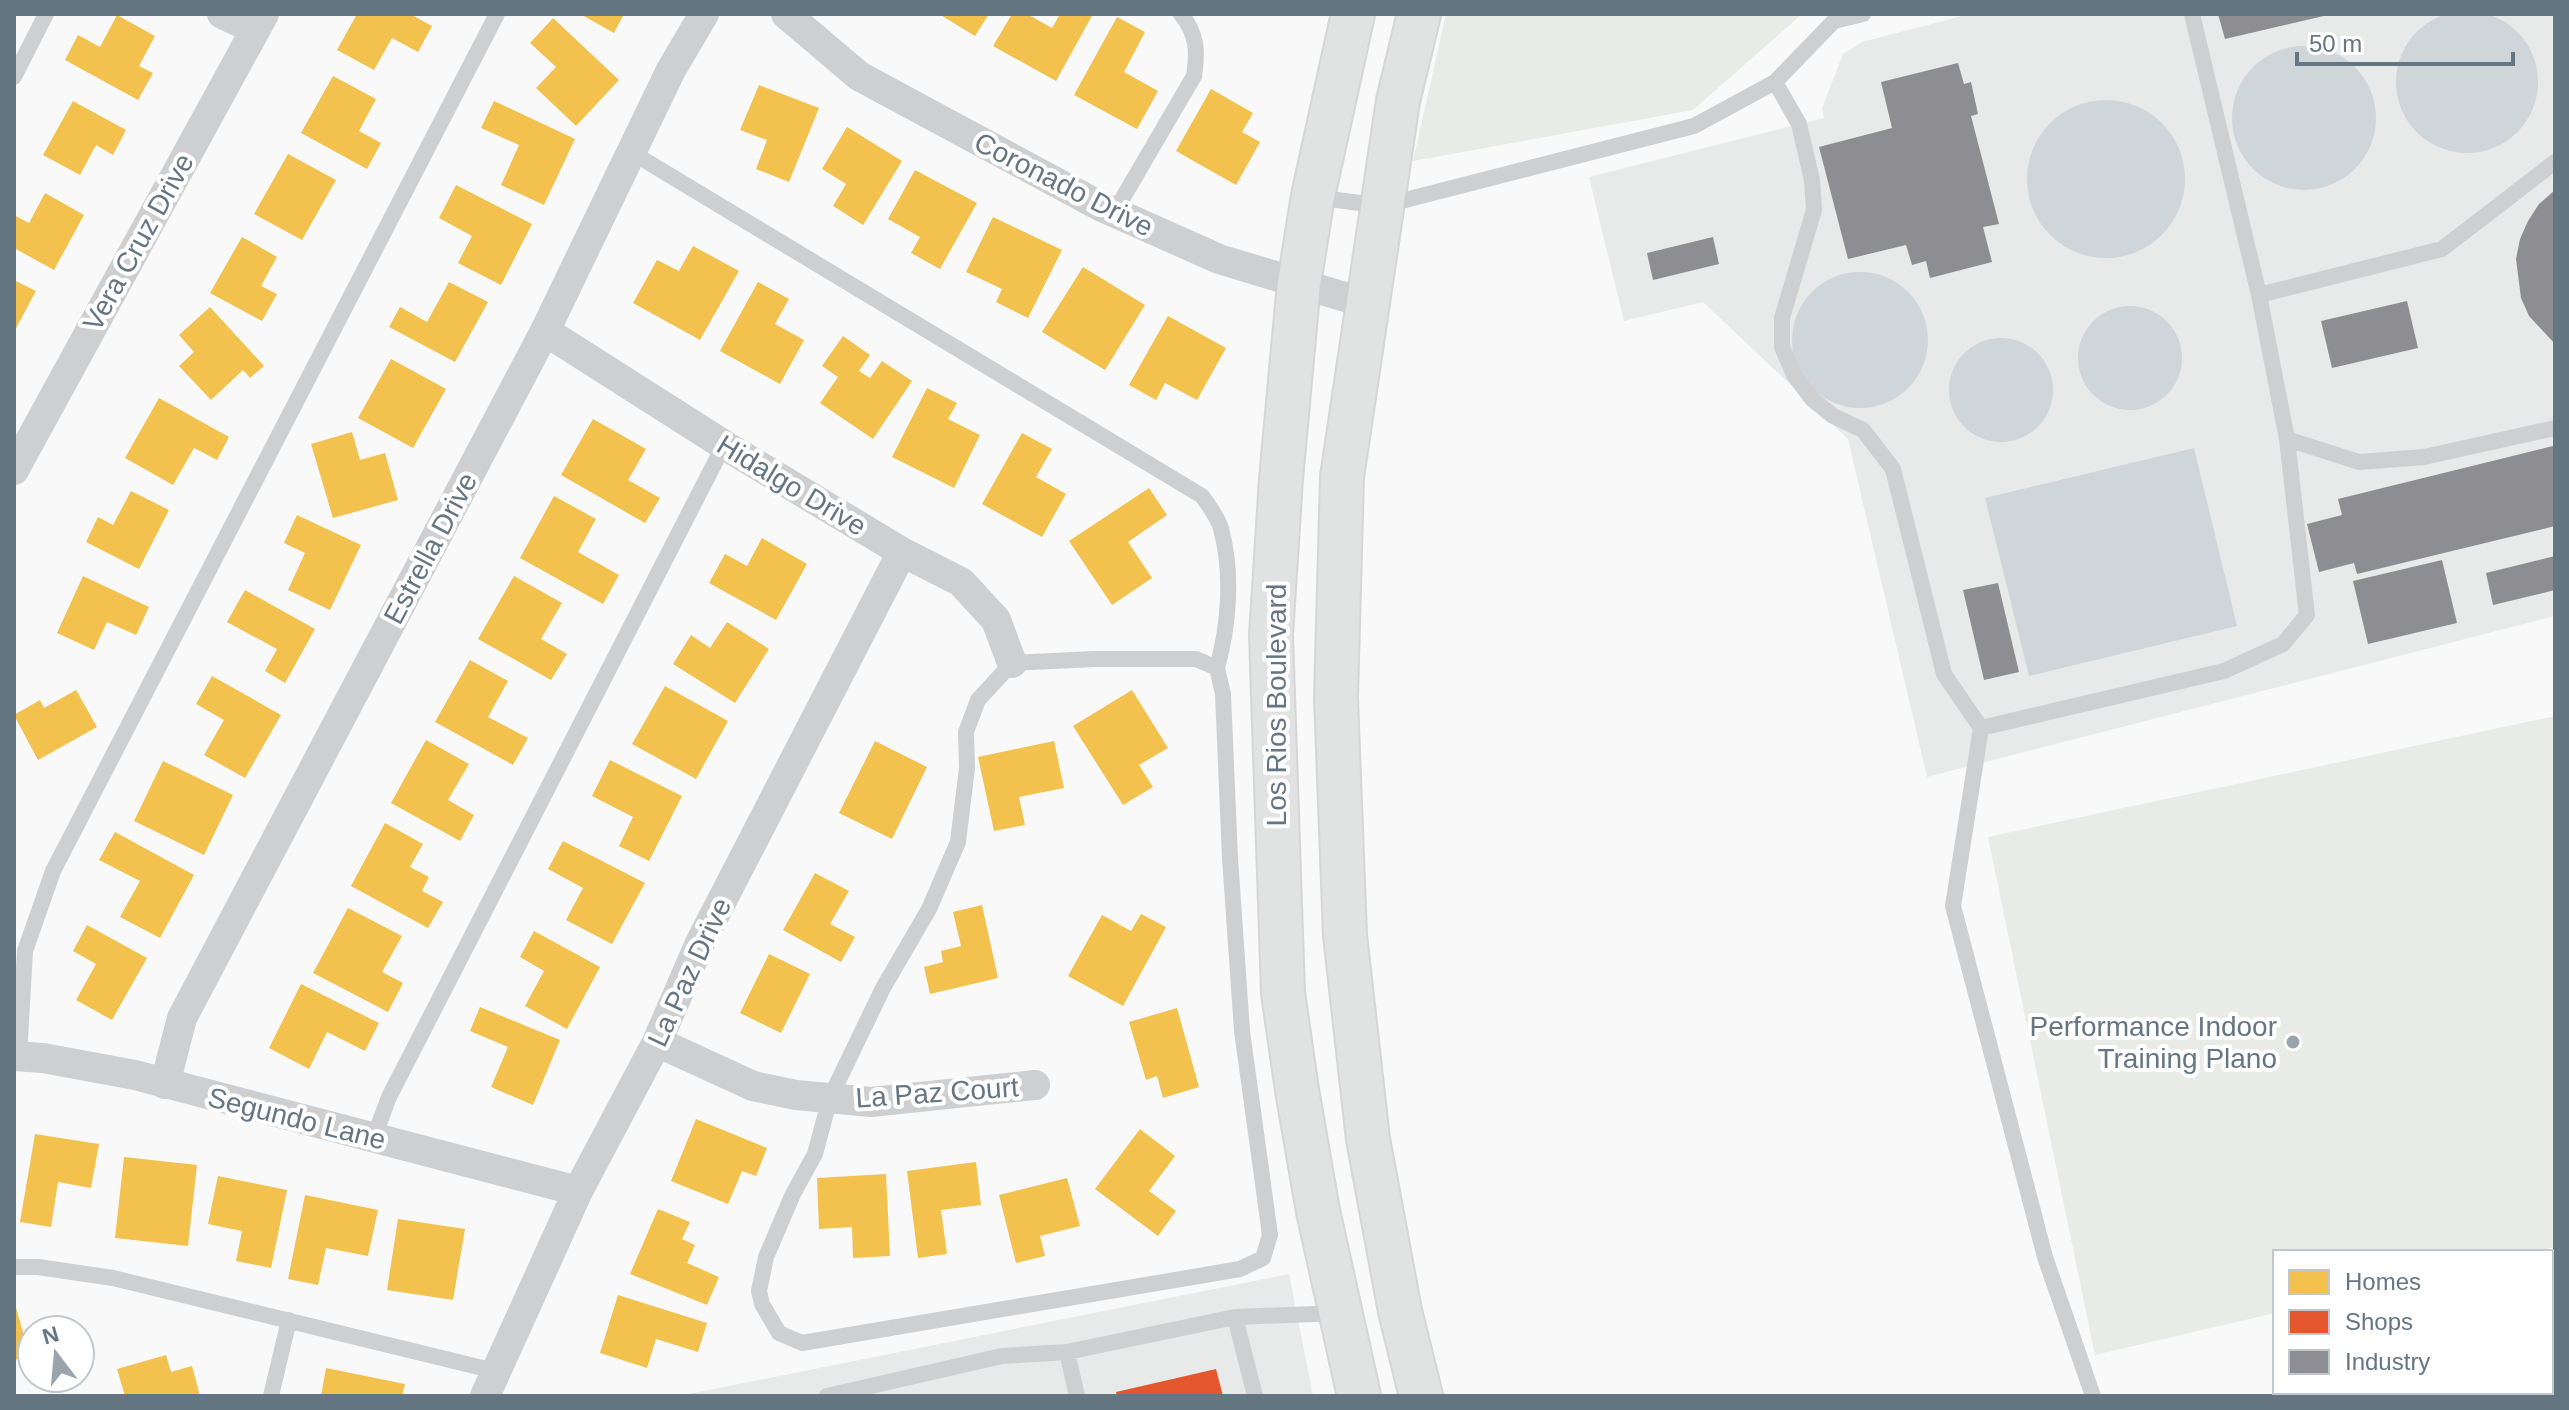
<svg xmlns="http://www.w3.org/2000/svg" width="2569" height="1410" font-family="Arial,sans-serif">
	<rect width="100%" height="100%" fill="#f9f9f9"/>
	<!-- built -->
	<path fill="#e8e9e9" d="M1970,14H2555V616L1927,777L1848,439L1703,302L1624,321L1589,177L1824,118L1822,108L1843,54L1862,42Z
		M1289,1274L1313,1396H679Z"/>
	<!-- green -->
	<path fill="#e8ebe6" d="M1446,14H1802L1693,110L1413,161Z
		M2555,716V1247L2533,1252H2275V1313L2095,1355L1988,837Z"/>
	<!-- water -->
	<path fill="#ced6d9" d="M2396 82a71 71 0 1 1 142 0a71 71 0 1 1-142 0Z
		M2232 118a72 72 0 1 1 144 0a72 72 0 1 1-144 0Z
		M2027 179a79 79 0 1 1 158 0a79 79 0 1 1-158 0Z
		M1792 340a68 68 0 1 1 136 0a68 68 0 1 1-136 0Z
		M2078 358a52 52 0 1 1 104 0a52 52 0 1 1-104 0Z
		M1949 390a52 52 0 1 1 104 0a52 52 0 1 1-104 0Z
		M2194,448L2237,626L2029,676L1985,498Z"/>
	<!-- homes -->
	<path fill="#f2c14e" d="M357,14H410L432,26L418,52L392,38L374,70L337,50Z
		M580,14H624L614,33Z
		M939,14H989L975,36Z
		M1012,14H1027L1052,28L1060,14H1093L1056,81L993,46Z
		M117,15L155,36L139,66L153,73L138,100L65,60L78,35L100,47Z
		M1117,17L1145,32L1124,72L1158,91L1137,129L1074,95Z
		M553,18L619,80L576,126L536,88L556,67L530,43Z
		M333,76L376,99L359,131L381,143L367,169L301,133Z
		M759,85L819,108L789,182L756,169L767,140L740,130Z
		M1211,89L1253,113L1242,132L1260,142L1236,185L1176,151Z
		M73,101L126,130L113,155L96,145L80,175L43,155Z
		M494,101L575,139L544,205L501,185L519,145L481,128Z
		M847,127L902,161L863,225L833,206L846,184L822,169Z
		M288,154L336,180L302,240L254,214Z
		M915,170L977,203L940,269L911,253L920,237L888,219Z
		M456,185L532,224L501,285L458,263L472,236L439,218Z
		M45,193L84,215L54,270L14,248V215L29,223Z
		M993,217L1062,250L1028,318L996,302L1002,289L966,272Z
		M242,237L277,257L261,286L277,294L262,321L210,293Z
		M693,246L739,271L700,340L633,303L657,260L679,271Z
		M1083,267L1145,305L1105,370L1042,332Z
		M14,280L36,291L14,332Z
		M449,282L488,302L455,362L389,327L400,307L427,322Z
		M758,282L789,299L775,324L804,340L780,384L720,351Z
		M210,307L264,366L250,378L243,370L211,400L179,366L194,352L179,335Z
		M1168,316L1226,348L1197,400L1165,383L1156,400L1129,385Z
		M843,336L870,355L859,371L870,378L882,361L912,381L873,439L820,403L838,377L822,366Z
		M391,359L446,389L413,448L358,418Z
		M927,388L957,403L948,419L980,435L954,488L892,457Z
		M159,398L229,437L217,460L194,448L173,485L125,458Z
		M593,419L646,449L628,480L660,498L645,523L561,475Z
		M352,432L360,460L385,453L398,500L333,518L311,444Z
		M1022,433L1052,449L1036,477L1066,494L1042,537L982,504Z
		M1149,488L1167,515L1128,542L1152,578L1112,605L1069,541Z
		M131,491L169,510L139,569L86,542L98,517L113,525Z
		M554,496L596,519L578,552L619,575L603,604L520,558Z
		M297,515L361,545L330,610L288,590L305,553L284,543Z
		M762,538L807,564L776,620L709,583L725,554L747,566Z
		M83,576L149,607L136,635L107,622L94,650L57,633Z
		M514,576L562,603L541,639L567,654L551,680L478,639Z
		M245,590L315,629L285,683L265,671L277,649L227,622Z
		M727,622L769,649L735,703L673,664L691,635L710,648Z
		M470,660L508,681L488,717L528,738L513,765L435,722Z
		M212,676L281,715L245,778L204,755L224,720L196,704Z
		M665,686L728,721L696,779L632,744Z
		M76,690L97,727L38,760L14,715L40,700L44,708Z
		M1132,690L1168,748L1139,765L1153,787L1123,805L1073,726Z
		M426,740L469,764L448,800L474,815L460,841L391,803Z
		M875,741L927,767L892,839L839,813Z
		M1054,741L1064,788L1019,797L1025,825L994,831L978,757Z
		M610,760L682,796L649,861L619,846L633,817L592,796Z
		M163,761L233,795L204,855L134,821Z
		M385,823L423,844L410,867L429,877L422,891L443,902L428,928L351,886Z
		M115,832L194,875L160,938L120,917L140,881L99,860Z
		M563,841L645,883L612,944L566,920L583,888L548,869Z
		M815,873L849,891L830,924L855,937L841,962L783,930Z
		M982,905L998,978L930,994L924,967L943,962L941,951L961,946L953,912Z
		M348,908L402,936L382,972L403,983L388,1012L313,973Z
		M1141,914L1166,927L1123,1006L1068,976L1102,915L1131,931Z
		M87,925L147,958L112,1020L76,1000L96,964L73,951Z
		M534,931L600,967L567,1029L525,1006L544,971L520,957Z
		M769,954L810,974L781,1033L740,1013Z
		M301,984L379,1023L365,1051L327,1032L309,1069L269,1048Z
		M480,1007L560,1040L533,1105L491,1087L508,1047L470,1031Z
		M1177,1008L1199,1087L1163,1098L1157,1076L1146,1080L1129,1022Z
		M696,1119L767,1148L756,1176L742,1171L728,1204L671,1181Z
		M1140,1129L1175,1156L1149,1191L1176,1211L1158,1236L1095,1189Z
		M35,1134L99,1144L91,1188L58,1182L51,1227L20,1222Z
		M124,1157L197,1165L188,1246L115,1238Z
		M976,1162L981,1205L941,1210L947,1254L918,1258L907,1171Z
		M886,1174L890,1256L853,1258L852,1227L819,1229L817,1178Z
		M218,1176L287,1190L271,1268L236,1261L242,1231L208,1224Z
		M1067,1178L1080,1226L1040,1236L1045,1256L1016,1263L999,1195Z
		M305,1195L378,1210L368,1256L326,1248L318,1285L288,1279Z
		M658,1209L690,1222L682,1239L695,1245L687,1263L719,1277L707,1305L630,1274Z
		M398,1219L465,1229L453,1300L387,1290Z
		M618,1295L707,1323L698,1352L656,1339L647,1368L600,1353Z
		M14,1301L30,1356L14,1360Z
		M166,1355L171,1372L192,1366L200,1396H125L117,1369Z
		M326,1368L405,1384L402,1396H321Z"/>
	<!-- shops -->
	<path fill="#e4572e" d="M1216,1369L1223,1396H1117L1116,1392Z"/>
	<!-- industry -->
	<path fill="#8d8d92" d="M2218,14H2327L2328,15L2225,39Z
		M1958,63L1964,84L1971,82L1978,114L1971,116L1999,224L1983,227L1992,262L1930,278L1926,261L1912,265L1906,245L1848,259L1819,147L1892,128L1881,82Z
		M2555,190V344L2529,316L2521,298L2516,259L2520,239L2528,221L2539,204Z
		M1713,237L1719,264L1653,280L1647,253Z
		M2407,301L2418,348L2332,368L2321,321Z
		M2553,446L2555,526L2357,574L2354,563L2319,572L2307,524L2342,515L2338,499Z
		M2555,556V590L2493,605L2486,573Z
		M2442,560L2457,623L2368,644L2353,581Z
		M1998,583L2019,672L1984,680L1963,590Z"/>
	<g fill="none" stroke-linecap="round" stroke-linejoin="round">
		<defs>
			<path id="secondary" d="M1353,14L1313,196L1299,283L1281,479L1271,635L1283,993L1297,1090L1318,1211L1359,1396
				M1419,14L1398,101L1342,477L1336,698L1345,935L1368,1139L1400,1311L1421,1396"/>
		</defs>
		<!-- secondary casing -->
		<use href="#secondary" stroke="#d5d6d7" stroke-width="46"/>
		<!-- lane -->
		<path stroke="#cecfd0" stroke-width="16" d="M14,77L46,14
			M1775,82L1799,124L1812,180L1814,210L1782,318V347L1794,375L1812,399L1833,416L1863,430L1893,469L1944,674L1981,728
			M631,152L1202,496C1209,506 1218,517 1221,529C1233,573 1229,625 1217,668
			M1315,197L1382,206L1694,126L1775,82L1834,21L1863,14
			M1114,213L1194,76C1198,51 1197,34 1181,14
			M2259,295L2442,249L2555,162
			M2287,439L2359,462L2424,457L2555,428
			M1095,659H1196L1217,668L1223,694L1230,858L1242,1031L1270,1235L1263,1258L1240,1269L802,1343L779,1333L762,1304L759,1291L766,1257L793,1194L815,1154L830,1098L883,988L929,909L958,842L967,768L966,732L978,700L1012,663Z
			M19,1057L25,951L53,871L497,14
			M374,1137L389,1097L724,445
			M14,1267H38L113,1278L495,1371
			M1235,1317L1255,1396
			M271,1396L289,1320
			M827,1396L1002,1356L1067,1352
			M1077,1396L1067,1352L1235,1317L1339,1313
			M2093,1396L2045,1257L1953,906L1981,728L2224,671L2283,644L2307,615L2287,439L2259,295L2192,14"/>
		<!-- street -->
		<path stroke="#cecfd0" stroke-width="30" d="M222,14L254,29
			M786,14L859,76L1100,206L1219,259L1368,304
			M545,331L724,445L902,552L961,582L996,620L1012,663
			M14,470L264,14
			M657,1042L753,1086L796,1095L871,1102L1035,1085
			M14,1056L43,1058L135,1075L578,1191
			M165,1084L182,1018L545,331L671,70L704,14
			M485,1396L578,1191L657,1042L700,943L902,552"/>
		<!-- secondary -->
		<use href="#secondary" stroke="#e1e2e2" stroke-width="42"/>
	</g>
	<!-- markers -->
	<circle fill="#99a4ac" stroke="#fff" stroke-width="3" cx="2293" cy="1042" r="8"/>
	<g text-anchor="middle" stroke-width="8" stroke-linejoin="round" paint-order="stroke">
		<!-- street labels -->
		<g font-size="28" fill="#657683" stroke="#fff">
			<text transform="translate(1064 184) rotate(27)" y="10">Coronado Drive</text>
			<text transform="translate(138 242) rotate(-61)" y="10">Vera Cruz Drive</text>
			<text transform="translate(792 485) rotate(31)" y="10">Hidalgo Drive</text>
			<text transform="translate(430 548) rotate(-62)" y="10">Estrella Drive</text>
			<text transform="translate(1276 705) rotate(-90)" y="10">Los Rios Boulevard</text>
			<text transform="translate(689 972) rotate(-65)" y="10">La Paz Drive</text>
			<text transform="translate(937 1092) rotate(-4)" y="10">La Paz Court</text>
			<text transform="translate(297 1118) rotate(14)" y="10">Segundo Lane</text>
		</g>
		<!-- poi labels -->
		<g font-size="28" fill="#657683" stroke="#fff" text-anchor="end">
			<text x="2277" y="1036">Performance Indoor<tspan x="2277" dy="32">Training Plano</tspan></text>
		</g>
	</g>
	<!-- border -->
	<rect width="2569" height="1410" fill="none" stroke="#657683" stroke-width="32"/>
	<!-- legend -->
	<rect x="2273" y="1250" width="280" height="144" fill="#ffffff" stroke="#c1c8cd" stroke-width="2"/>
	<rect x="2289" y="1270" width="40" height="24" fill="#f2c14e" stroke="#c1c8cd" stroke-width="2"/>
	<text x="2345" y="1290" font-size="24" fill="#657683">Homes</text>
	<rect x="2289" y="1310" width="40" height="24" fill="#e4572e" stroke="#c1c8cd" stroke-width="2"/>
	<text x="2345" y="1330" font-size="24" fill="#657683">Shops</text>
	<rect x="2289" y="1350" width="40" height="24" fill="#8d8d92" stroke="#c1c8cd" stroke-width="2"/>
	<text x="2345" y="1370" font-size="24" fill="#657683">Industry</text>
	<!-- north arrow -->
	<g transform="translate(56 1354) rotate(344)"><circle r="38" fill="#ffffff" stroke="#c1c8cd" stroke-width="2"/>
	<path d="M0-6L14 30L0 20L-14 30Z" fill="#99a4ac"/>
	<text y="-12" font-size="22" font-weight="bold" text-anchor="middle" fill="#657683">N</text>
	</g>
	<!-- scale -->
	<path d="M2297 52v12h216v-12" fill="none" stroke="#657683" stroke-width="4"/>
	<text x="2309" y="52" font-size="24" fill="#657683" stroke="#ffffff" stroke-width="6" paint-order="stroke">50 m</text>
</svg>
